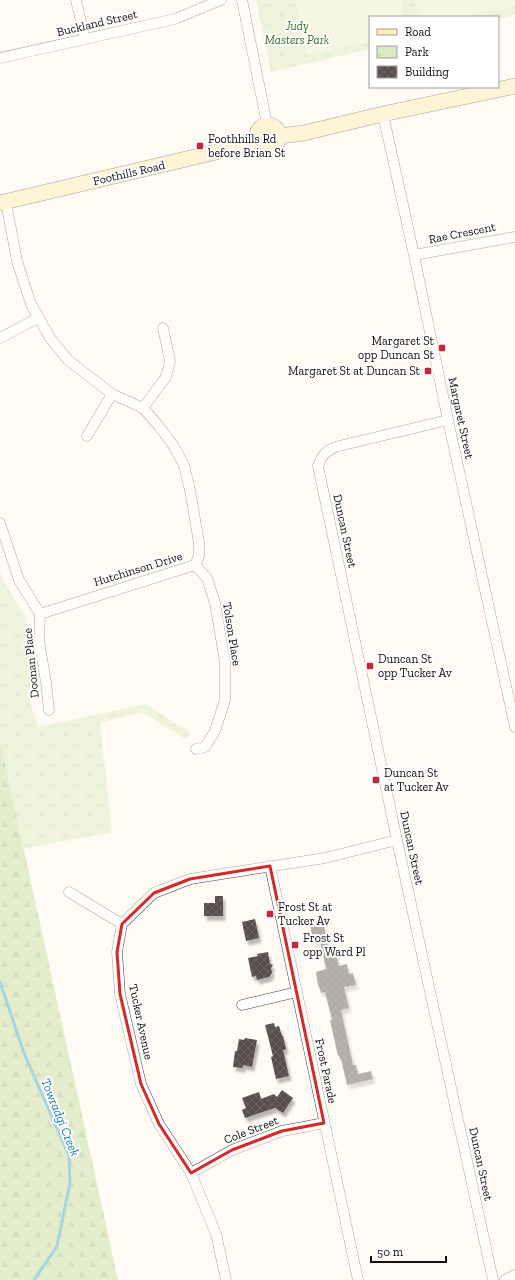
<svg xmlns="http://www.w3.org/2000/svg" width="515" height="1280" font-family="'Zilla Slab',serif">
	<defs>
		<pattern id="forest-firs" width="22" height="20" patternUnits="userSpaceOnUse"><rect width="22" height="20" fill="#c0db9c"/><path d="M5 1l3.5 6h-7zM16 11l3.5 6h-7z" fill="#a4bb85"/></pattern>
		<pattern id="park-tufts" width="24" height="20" patternUnits="userSpaceOnUse"><rect width="24" height="20" fill="#daeabd"/><path d="M3 7l-1-3M5 7V3M7 7l1-3M15 17l-1-3M17 17v-4M19 17l1-3" fill="none" stroke="#bac8a1"/></pattern>
		<pattern id="building-cross-hatch" width="8" height="8" patternUnits="userSpaceOnUse"><rect width="8" height="8" fill="#59504d"/><path d="M0 0l8 8M0 8l8-8" fill="none" stroke="#6c6562"/></pattern>
		<filter id="shadow"><feDropShadow dx="2.5" dy="4.5" stdDeviation="1" flood-color="#0004"/></filter>
	</defs>
	<rect width="100%" height="100%" fill="#fffbf4"/>
	<!-- forest -->
	<path fill="url(#forest-firs)" d="M0,740L118,1280H0Z"/>
	<!-- park -->
	<path fill="url(#park-tufts)" d="M256,0H515V15L498,19V17H370V49L271,72Z
		M0,571L3,580L25,615L39,679L27,691L38,727L145,704L191,733L186,739L142,712L100,723L112,832L23,849L0,740Z"/>
	<!-- pitch -->
	<path fill="#e9f1ce" d="M295,0H401L403,17H370V41L307,55Z
		M415,0H515V6L465,17H418Z"/>
	<g fill="none" stroke-linecap="round" stroke-linejoin="round">
		<!-- stream -->
		<path stroke="#3fa5cd" stroke-width="3" d="M0,982L24,1053L69,1156L70,1183L57,1246L34,1280"/>
	</g>
	<!-- building -->
	<path fill="url(#building-cross-hatch)" filter="url(#shadow)" d="M215,896H223V916H204V903H215Z
		M255,919L259,938L246,941L242,922Z
		M323,922L328,946L334,945L339,966L347,964L349,974L353,973L356,985L344,987L349,1008L341,1010L353,1065H356L358,1074L371,1071L373,1079L347,1085L341,1059H340L339,1055L338,1056L330,1020H332L325,992L321,993L319,986H318L316,972L326,969L320,941L314,943L310,925Z
		M268,952L270,964L273,965L271,968L272,973L269,977L257,980L256,976L252,977L248,958L258,956L257,954Z
		M274,1023L275,1027L279,1026L282,1036H283L286,1049L283,1050L289,1076L276,1079L271,1057L273,1056L265,1025Z
		M245,1038L257,1040L252,1067L243,1065V1068L233,1067L235,1051H237L239,1039L244,1040Z
		M282,1090L293,1098L283,1113L275,1108L245,1118L242,1110L246,1108L242,1098L259,1092L261,1099L274,1094L277,1097Z"/>
	<g fill="none" stroke-linecap="round" stroke-linejoin="round">
		<defs>
			<path id="street" d="M76,0L85,39
				M242,0L267,124
				M0,58L175,19L221,0
				M383,114L414,255L448,420L515,727
				M6,202L17,261L25,286L31,304L50,338L68,360L112,394L143,408L158,425L173,445L184,465L190,490L199,543V556L195,565L40,614
				M414,255L515,237
				M0,338L38,318
				M143,408L166,377L170,361L163,328
				M448,420L335,447C325,452 322,455 318,466L397,840L493,1280
				M87,436L112,394
				M0,523L19,580L40,614
				M195,565L207,578L215,603L225,662V700L215,731L205,747L196,749
				M40,614L39,641L46,682L49,710
				M270,866L358,1280
				M69,892L122,924
				M242,1005L297,992
				M191,1173L232,1150L282,1131L324,1123
				M226,1280L216,1234L191,1173L159,1124L141,1084L120,994L117,952L122,924L154,893L190,879L325,858L397,840
				M505,1280L515,1275"/>
			<path id="secondary" d="M257 136a11 11 0 1 1 22 0a11 11 0 1 1-22 0Z
				M280,136L304,133L383,114L515,86
				M0,203L237,147L257,140"/>
		</defs>
		<!-- street casing -->
		<use href="#street" stroke="#434343" stroke-width="11"/>
		<!-- secondary casing -->
		<use href="#secondary" stroke="#323232" stroke-width="16"/>
		<!-- street -->
		<use href="#street" stroke="#fff" stroke-width="10"/>
		<!-- secondary -->
		<use href="#secondary" stroke="#feecb0" stroke-width="15"/>
	</g>
	<!-- marked area -->
	<path d="M0 0H515V1280H0ZM270,866L324,1123L282,1131L232,1150L191,1173L159,1124L141,1084L120,994L117,952L122,924L154,893L190,879Z" fill="#fffbf4" fill-opacity=".55" fill-rule="evenodd"/>
	<path fill="none" stroke="#d62828" stroke-width="3" stroke-linejoin="round" d="M270,866L324,1123L282,1131L232,1150L191,1173L159,1124L141,1084L120,994L117,952L122,924L154,893L190,879Z"/>
	<!-- markers -->
	<g fill="#c22740" stroke="#fff" stroke-width="1.5">
		<rect x="196" y="142" width="8" height="8" rx="2"/>
		<rect x="438" y="344" width="8" height="8" rx="2"/>
		<rect x="424" y="367" width="8" height="8" rx="2"/>
		<rect x="366" y="662" width="8" height="8" rx="2"/>
		<rect x="372" y="776" width="8" height="8" rx="2"/>
		<rect x="266" y="910" width="8" height="8" rx="2"/>
		<rect x="291" y="941" width="8" height="8" rx="2"/>
	</g>
	<g text-anchor="middle" stroke-width="4" stroke-linejoin="round" paint-order="stroke">
		<!-- street labels -->
		<g font-size="12" fill="#101010" stroke="#fff">
			<text transform="translate(97 23) rotate(-13)" y="4">Buckland Street</text>
			<text transform="translate(129 173) rotate(-13)" y="4">Foothills Road</text>
			<text transform="translate(462 233) rotate(-11)" y="4">Rae Crescent</text>
			<text transform="translate(461 418) rotate(78)" y="4">Margaret Street</text>
			<text transform="translate(345 531) rotate(78)" y="4">Duncan Street</text>
			<text transform="translate(138 569) rotate(-17)" y="4">Hutchinson Drive</text>
			<text transform="translate(232 634) rotate(81)" y="4">Tolson Place</text>
			<text transform="translate(31 663) rotate(-96)" y="4">Doonan Place</text>
			<text transform="translate(412 848) rotate(78)" y="4">Duncan Street</text>
			<text transform="translate(141 1022) rotate(78)" y="4">Tucker Avenue</text>
			<text transform="translate(326 1071) rotate(78)" y="4">Frost Parade</text>
			<text transform="translate(251 1130) rotate(-21)" y="4">Cole Street</text>
			<text transform="translate(481 1164) rotate(78)" y="4">Duncan Street</text>
		</g>
		<!-- park labels -->
		<g font-size="12" font-style="italic" fill="#37691f" stroke="#fff">
			<text x="297" y="30">Judy<tspan x="297" dy="14">Masters Park</tspan></text>
		</g>
		<!-- poi labels -->
		<g font-size="12" fill="#101010" stroke="#fff" text-anchor="start">
			<text x="208" y="143">Foothhills Rd<tspan x="208" dy="14">before Brian St</tspan></text>
			<text x="434" y="345" text-anchor="end">Margaret St<tspan x="434" dy="14">opp Duncan St</tspan></text>
			<text x="420" y="375" text-anchor="end">Margaret St at Duncan St</text>
			<text x="378" y="663">Duncan St<tspan x="378" dy="14">opp Tucker Av</tspan></text>
			<text x="384" y="777">Duncan St<tspan x="384" dy="14">at Tucker Av</tspan></text>
			<text x="278" y="911">Frost St at<tspan x="278" dy="14">Tucker Av</tspan></text>
			<text x="303" y="942">Frost St<tspan x="303" dy="14">opp Ward Pl</tspan></text>
		</g>
		<!-- water labels -->
		<g font-size="13" font-style="italic" fill="#1877a4" stroke="#fff">
			<text transform="translate(61 1117) rotate(68)" y="5">Towradgi Creek</text>
		</g>
	</g>
	<!-- legend -->
	<rect x="369" y="16" width="130" height="72" fill="#ffffff" stroke="#9f9f9f"/>
	<rect x="377" y="29" width="20" height="6" fill="#feecb0" stroke="#9f9f9f"/>
	<text x="405" y="36" font-size="12" fill="#101010">Road</text>
	<rect x="377" y="46" width="20" height="12" fill="url(#park-tufts)" stroke="#9f9f9f"/>
	<text x="405" y="56" font-size="12" fill="#101010">Park</text>
	<rect x="377" y="66" width="20" height="12" fill="url(#building-cross-hatch)" stroke="#9f9f9f"/>
	<text x="405" y="76" font-size="12" fill="#101010">Building</text>
	<!-- scale -->
	<path d="M371 1256v6h75v-6" fill="none" stroke="#101010" stroke-width="2"/>
	<text x="377" y="1256" font-size="12" fill="#101010" stroke="#ffffff" stroke-width="3" paint-order="stroke">50 m</text>
</svg>
